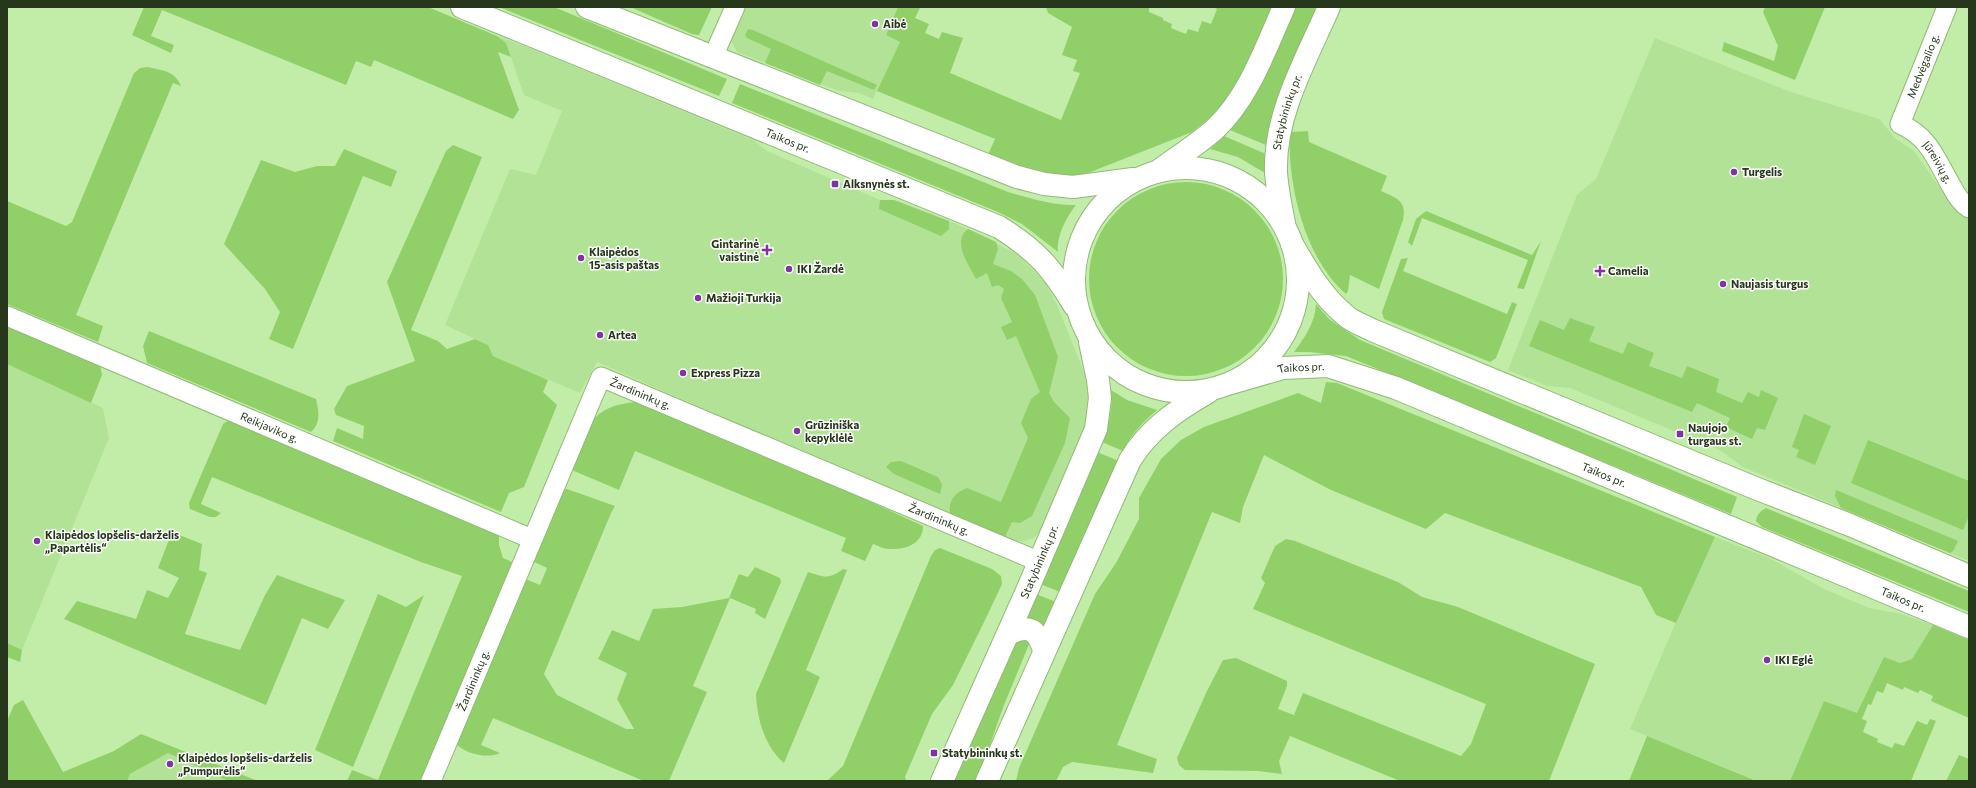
<svg xmlns="http://www.w3.org/2000/svg" width="1976" height="788" font-family="Commissioner,sans-serif">
	<rect width="100%" height="100%" fill="#c1eda8"/>
	<!-- built -->
	<path fill="#b2e296" d="M743,7H898L886,35L900,42L873,99L859,93L839,91L737,52L731,40L733,28Z
		M497,36L532,49L753,140L767,151L880,200H894L949,221L977,233L1020,256L1047,285L1057,305L1084,372L1089,394L1085,430L1044,528L1035,537L1022,542L1005,537L865,479L597,362L580,393L493,356L488,345L445,325L510,169L536,175L562,111L524,95L506,43Z
		M1655,38L1791,92L1879,119L1895,138L1914,151L1953,206L1969,214V561L1743,467L1720,450L1570,388L1547,386L1508,370L1577,195L1596,179Z
		M7,364L103,408L109,438L22,650L7,643Z
		M1715,537L1769,558L1824,589L1869,608L1901,614L1933,625L1912,659L1900,663L1884,657L1857,714L1824,701L1790,781H1751V778L1630,729L1698,571Z
		M168,753L228,781H127L130,774Z"/>
	<!-- green -->
	<path fill="#91d068" d="M144,7H428L497,36L506,43L511,57L498,52L519,110L513,119L374,60L371,67L356,61L346,85L162,10L151,36L174,45L171,53L132,35Z
		M499,7H554L727,79L719,96Z
		M630,7H712L699,35L692,34Z
		M898,7L920,8L915,18L929,24L925,33L939,39L942,32L963,38L950,73L1061,120L1080,73L1073,71L1077,60L1062,55L1072,27L1048,13L1046,7H1149V12L1163,18V20L1172,24L1171,28L1186,34L1188,29L1198,32L1202,21L1211,24L1217,9L1212,7H1273L1246,68L1229,97L1213,115L1192,132L1088,173L1061,177L1020,168L987,157L995,139L877,91L900,42L886,35Z
		M1295,7H1318C1300,48 1270,102 1266,145L1230,130L1249,106L1257,93Z
		M1765,7H1825L1795,80L1722,51L1724,42L1774,61L1778,46L1763,12Z
		M748,29L753,30L877,85L874,90L827,71L820,85L765,63L771,49L747,38L745,35Z
		M148,67C163,71 174,70 181,86L173,83L76,315L103,326L98,342L7,304V201L66,226L72,222L134,73L140,68Z
		M740,84L1008,192C1029,198 1054,206 1076,205C1067,216 1056,237 1058,252L1022,224L998,212L732,103Z
		M1308,131L1309,142L1387,176L1381,191C1396,198 1407,200 1403,220L1379,289L1350,275L1348,291L1346,294C1305,259 1287,184 1290,132Z
		M1224,136L1266,154L1265,173L1238,157L1210,149Z
		M453,145L482,157L411,330L438,341L447,349L475,339L488,345L493,356L548,380L543,392L557,405L524,487L509,493L501,512L333,441L337,428L363,439L364,426L336,415L334,409L347,386L415,361L387,282L446,151Z
		M344,149L397,171L391,187L363,176L293,349L269,339L280,312L265,289L224,244L261,160L295,172L317,166H335Z
		M1089 279a97 97 0 1 1 194 0a97 97 0 1 1-194 0Z
		M880,200H894L949,221V229L941,236L879,209Z
		M1426,211L1532,255L1541,241L1524,289L1517,288L1528,260L1422,218L1412,246L1408,242L1416,219Z
		M968,229L996,242L998,249L993,264L1011,271L1022,279L1035,295L1058,357L1049,393L1054,402L1070,418L1065,443L1032,516L1020,523L1012,522L1005,537L950,515C948,501 954,493 967,488L1001,502L1028,438L1021,423L1031,399L1040,392L1016,336L1007,340L1001,327L1012,322L1001,298L1004,289L998,285L992,287L987,273L976,279C969,265 951,241 968,229Z
		M1408,258L1403,271L1507,314L1512,302L1517,304L1496,358L1490,362L1384,319L1382,312L1401,259Z
		M1316,304L1329,319L1360,340L1737,497L1731,514L1346,356L1309,352H1294C1305,337 1315,323 1316,304Z
		M1570,318L1595,327L1589,341L1623,354L1628,342L1654,353L1649,366L1682,378L1687,366L1719,379L1716,392L1742,403L1748,392L1759,397L1761,390L1778,398L1765,430L1757,428L1752,439L1726,427L1730,418L1697,403L1692,412L1529,346L1540,320L1564,330Z
		M7,325L100,365L102,375L91,403L7,364Z
		M149,331L316,399C319,412 321,423 311,432L147,363L143,346Z
		M1326,382L1337,383L1715,537L1676,623L1656,615L1641,587L1445,513L1426,529L1331,490L1264,455L1243,507L1240,523L1212,512L1117,745L1157,759L1153,773L1072,762L1063,767L1056,781H1016L1019,768L1095,594L1116,563L1139,519V498L1161,459L1181,440L1204,427L1298,393L1321,403Z
		M1111,390L1127,400L1157,410C1143,422 1131,434 1123,451L1102,442C1109,425 1113,409 1111,390Z
		M636,402L830,483L923,526C923,545 904,550 888,549C883,549 877,545 873,544L865,561L841,551L846,538L635,451L619,490L574,471L571,468C587,430 588,406 636,402Z
		M1804,414L1831,426L1815,465L1796,457L1799,450L1792,447Z
		M229,420L499,531V545L503,558L512,562L508,579L423,781H347L352,770L378,780L462,576L421,562L212,477L201,504L221,513L216,517H210L190,509L189,503L223,424Z
		M1868,440L1969,481V516L1963,530L1851,483Z
		M1097,452L1119,461L1060,592L1040,584Z
		M901,461L938,477L942,485L940,494L894,474L886,467L891,462Z
		M567,489L615,506L611,513L544,674L557,695L626,729H634L617,699L627,673L598,659L612,630L639,641L653,609L682,607L729,598L739,574L748,577L755,567L780,578L781,582L765,619L755,613L756,609L730,598L693,686L707,692L669,781H644L493,718L481,745L500,753C488,759 466,754 456,744L523,578L540,585L547,568L530,560L559,490Z
		M1836,490L1958,541L1953,551L1950,553L1841,508L1835,496Z
		M1766,508L1969,591V612L1762,527L1756,521C1757,515 1760,511 1766,508Z
		M172,532L202,544L199,570L207,573L185,634L240,650L265,595L277,575L345,600L328,629L302,618L266,705L64,619L77,601L136,619L147,590L168,598L179,578L158,568Z
		M1286,539L1295,541L1398,582L1422,597L1458,607L1595,664L1549,781H1400L1290,736L1279,761L1282,774L1259,771L1185,770L1179,765L1177,758L1207,691L1223,660L1236,658L1287,681V686L1278,709L1294,715L1303,693L1461,756L1471,744L1486,704L1253,609L1265,583L1261,578L1275,546Z
		M940,548L992,569L1001,576L1002,584L986,618L953,685L932,714L905,777L906,781H827L843,766L931,556L935,550Z
		M843,569L847,570L806,670L820,677L784,763C765,747 757,719 756,694L808,572C825,577 828,580 843,569Z
		M378,594L406,607L424,595L353,767L315,750Z
		M1036,594L1056,602L1045,626L1037,620L1025,617Z
		M1933,625L1969,640V718L1931,701L1933,696L1920,690L1918,693L1904,687L1903,690L1887,683L1883,693L1877,691L1871,705L1868,704L1862,719L1867,721L1863,732L1878,739L1877,742L1892,748L1895,743L1904,746L1917,721L1927,725L1930,719L1936,721L1911,781H1790L1824,701L1857,713L1884,657L1900,663L1912,659Z
		M1021,636L1030,642L1004,705L977,781H953L1016,638Z
		M7,643L22,650L20,662L7,657Z
		M23,700L63,772L114,751L141,734L258,781H228L168,753L130,774L127,781H7V721L14,705Z
		M1647,736L1752,779L1751,781H1629Z
		M1959,755L1969,759V781H1946Z"/>
	<g fill="none" stroke-linecap="round" stroke-linejoin="round">
		<defs>
			<g id="street">
				<path id="s1" d="M1947,7L1900,124C1930,137 1936,160 1952,187C1956,195 1961,203 1969,208"/>
				<path d="M713,57L735,7"/>
				<path id="s2" d="M7,316L532,539"/>
				<path id="s3" d="M431,781L601,377L1040,562"/>
			</g>
			<g id="primary">
				<path id="s4" d="M462,7L999,227C1036,250 1052,268 1074,305"/>
				<path d="M587,7L1017,177L1044,184L1073,187L1133,179"/>
				<circle cx="1186" cy="280" r="112"/>
				<path d="M1161,169C1179,156 1198,144 1215,129C1249,97 1265,49 1284,7"/>
				<path id="s5" d="M1284,223C1281,207 1277,189 1276,172C1274,114 1307,58 1329,7"/>
				<path d="M1292,244C1307,270 1322,296 1345,315C1352,322 1363,325 1372,330L1755,488L1850,525L1969,576"/>
				<path id="s6" d="M1231,383L1283,368L1328,366L1396,388L1969,627"/>
				<path d="M1008,634C1029,624 1037,629 1044,650"/>
				<path id="s7" d="M942,781L1029,586L1096,429L1100,398L1098,380L1090,342"/>
				<path d="M987,781L1130,460C1149,429 1177,410 1208,392"/>
			</g>
		</defs>
		<!-- street casing -->
		<use href="#street" stroke="#90ba77" stroke-width="21"/>
		<!-- primary casing -->
		<use href="#primary" stroke="#90ba77" stroke-width="24"/>
		<!-- street -->
		<use href="#street" stroke="#fff" stroke-width="19"/>
		<!-- primary -->
		<use href="#primary" stroke="#fff" stroke-width="22"/>
	</g>
	<!-- markers -->
	<g fill="#8233a3" stroke="#fefefe" stroke-width="1.5">
		<circle cx="875" cy="24" r="4"/>
		<circle cx="1734" cy="172" r="4"/>
		<rect x="831" y="180" width="8" height="8" rx="2"/>
		<path d="M765 244h4v4h4v4h-4v4h-4v-4h-4v-4h4z"/>
		<circle cx="581" cy="258" r="4"/>
		<circle cx="789" cy="269" r="4"/>
		<path d="M1598 265h4v4h4v4h-4v4h-4v-4h-4v-4h4z"/>
		<circle cx="1723" cy="284" r="4"/>
		<circle cx="698" cy="298" r="4"/>
		<circle cx="600" cy="335" r="4"/>
		<circle cx="683" cy="373" r="4"/>
		<circle cx="797" cy="431" r="4"/>
		<rect x="1676" y="430" width="8" height="8" rx="2"/>
		<circle cx="37" cy="541" r="4"/>
		<circle cx="1767" cy="660" r="4"/>
		<rect x="930" y="749" width="8" height="8" rx="2"/>
		<circle cx="170" cy="764" r="4"/>
	</g>
	<g text-anchor="middle" stroke-width="3" stroke-linejoin="round" paint-order="stroke">
		<!-- poi labels -->
		<g font-size="11" font-weight="bold" fill="#26371b" stroke="#fefefe" text-anchor="start">
			<text x="883" y="28">Aibė</text>
			<text x="1742" y="176">Turgelis</text>
			<text x="843" y="188">Alksnynės st.</text>
			<text x="759" y="248" text-anchor="end">Gintarinė<tspan x="759" dy="13">vaistinė</tspan></text>
			<text x="589" y="256">Klaipėdos<tspan x="589" dy="13">15-asis paštas</tspan></text>
			<text x="797" y="273">IKI Žardė</text>
			<text x="1608" y="275">Camelia</text>
			<text x="1731" y="288">Naujasis turgus</text>
			<text x="706" y="302">Mažioji Turkija</text>
			<text x="608" y="339">Artea</text>
			<text x="691" y="377">Express Pizza</text>
			<text x="805" y="429">Grūziniška<tspan x="805" dy="13">kepyklėlė</tspan></text>
			<text x="1688" y="432">Naujojo<tspan x="1688" dy="13">turgaus st.</tspan></text>
			<text x="45" y="539">Klaipėdos lopšelis-darželis<tspan x="45" dy="13">„Papartėlis“</tspan></text>
			<text x="1775" y="664">IKI Eglė</text>
			<text x="942" y="757">Statybininkų st.</text>
			<text x="178" y="762">Klaipėdos lopšelis-darželis<tspan x="178" dy="13">„Pumpurėlis“</tspan></text>
		</g>
		<!-- street labels -->
		<g font-size="11" fill="#26371b" stroke="#fefefe">
			<text transform="translate(1923 66) rotate(-68)" y="4">Medvėgalio g.</text>
			<text dy="4" stroke="none"><textPath href="#s5" startOffset="113">Statybininkų pr.</textPath></text>
			<text dy="4" stroke="none"><textPath href="#s4" startOffset="352">Taikos pr.</textPath></text>
			<text dy="4" stroke="none"><textPath href="#s1" startOffset="181">Jūreivių g.</textPath></text>
			<text dy="4" stroke="none"><textPath href="#s6" startOffset="72">Taikos pr.</textPath></text>
			<text dy="4" stroke="none"><textPath href="#s3" startOffset="481">Žardininkų g.</textPath></text>
			<text dy="4" stroke="none"><textPath href="#s2" startOffset="285">Reikjaviko g.</textPath></text>
			<text dy="4" stroke="none"><textPath href="#s6" startOffset="396">Taikos pr.</textPath></text>
			<text dy="4" stroke="none"><textPath href="#s3" startOffset="805">Žardininkų g.</textPath></text>
			<text dy="4" stroke="none"><textPath href="#s7" startOffset="240">Statybininkų pr.</textPath></text>
			<text dy="4" stroke="none"><textPath href="#s6" startOffset="720">Taikos pr.</textPath></text>
			<text dy="4" stroke="none"><textPath href="#s3" startOffset="109">Žardininkų g.</textPath></text>
		</g>
	</g>
	<!-- border -->
	<rect width="1976" height="788" fill="none" stroke="#26371b" stroke-width="16"/>
</svg>
